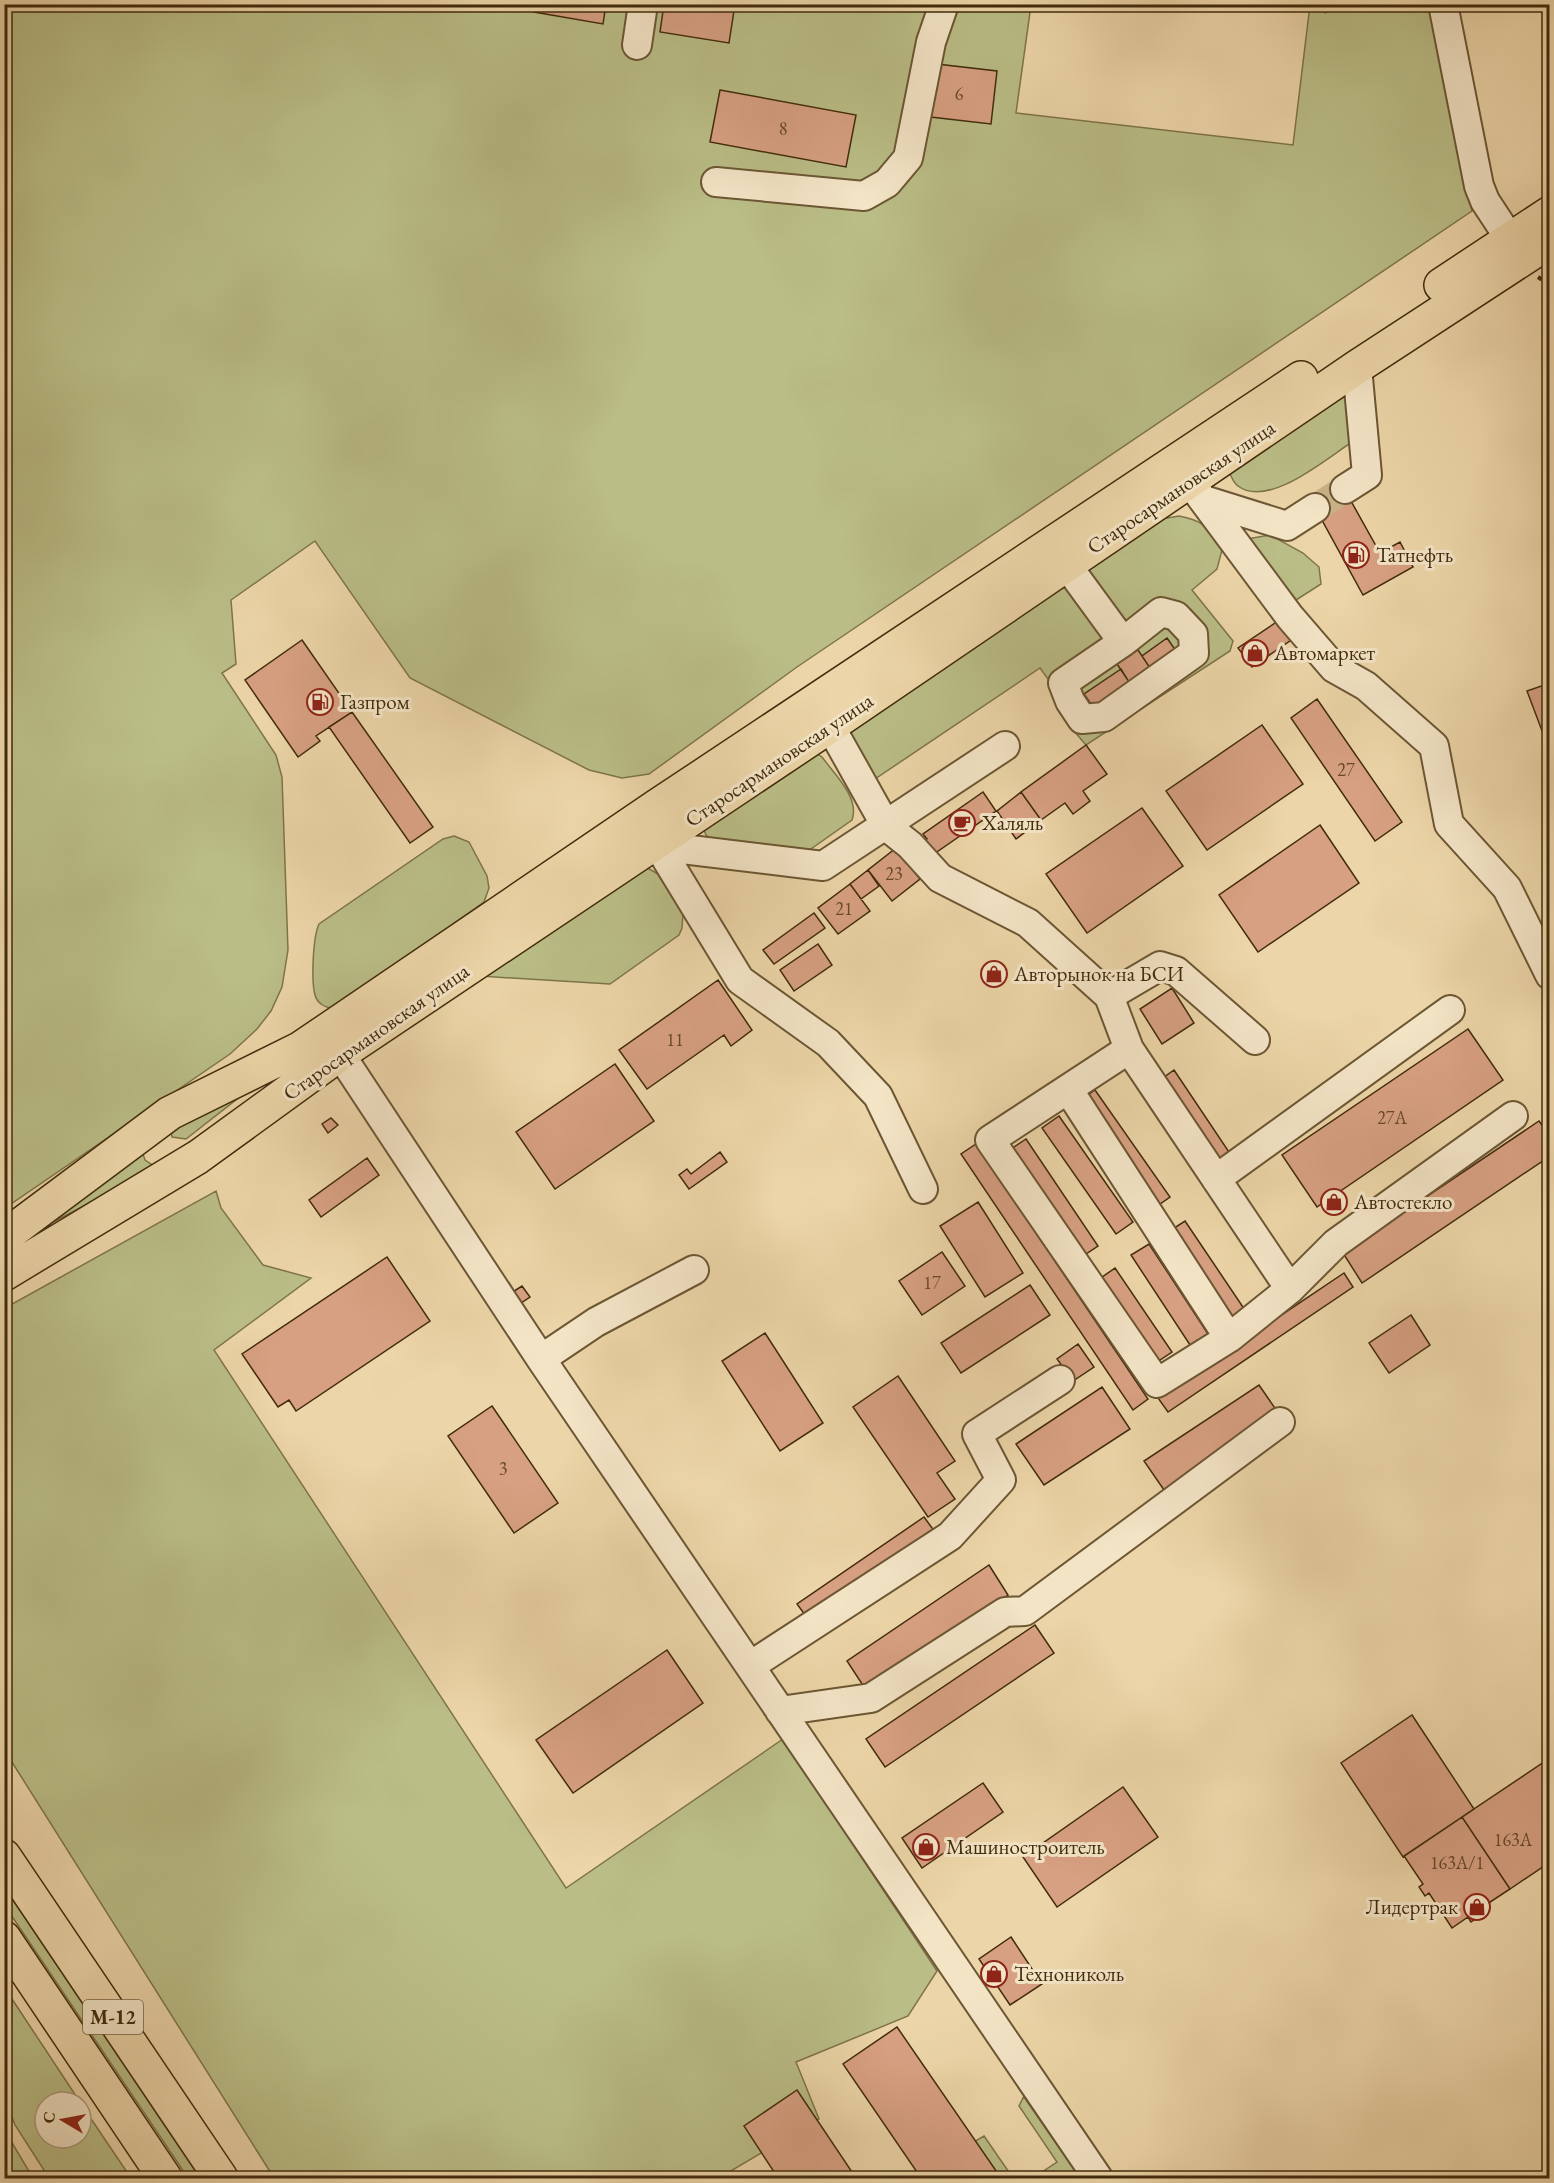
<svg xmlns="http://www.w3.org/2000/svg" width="1554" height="2183" font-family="'EB Garamond',serif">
	<rect width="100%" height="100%" fill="#ecd5a8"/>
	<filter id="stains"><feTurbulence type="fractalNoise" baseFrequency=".00333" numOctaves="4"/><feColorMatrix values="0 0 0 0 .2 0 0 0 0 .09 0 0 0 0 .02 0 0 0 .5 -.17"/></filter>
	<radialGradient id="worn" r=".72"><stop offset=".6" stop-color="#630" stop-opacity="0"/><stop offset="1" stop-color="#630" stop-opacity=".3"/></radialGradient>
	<!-- green -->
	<path fill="#babd86" stroke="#7e7449" stroke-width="1.5" d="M5,5H1031L1016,113L1293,145L1310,5H1317L1325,13L1347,5H1431L1472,211L797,667L649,774L622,778L589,770L410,678L315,541L231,600L236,664L222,673L276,755L282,777L288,950L282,987L271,1011L257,1029L230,1054L5,1208Z
		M1341,388L1351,403L1352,442C1327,458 1268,509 1238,486C1233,483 1231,475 1228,470Z
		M1179,516C1206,521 1207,528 1222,550L1217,569L1192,590L1233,641L1230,651L1086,745L1068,724L1056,690L1040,668L872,781L845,731L1161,519Z
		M1270,535L1303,553L1319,567L1321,584L1293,602L1241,540Z
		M816,753L822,757C835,775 860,798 852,820L808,851L716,843L706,835L702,825Z
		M454,836L469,842L487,876L489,888L484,902L333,1008C325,1008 317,1003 315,995C311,980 313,937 319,924L443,839Z
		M646,867L658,874L683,914L682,928L679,935L610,984L479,976Z
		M287,1060L186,1139L172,1137L171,1131Z
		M143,1154L145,1160L157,1168L28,1235Z
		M216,1191L221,1208L263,1265L311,1278L214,1350L566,1888L783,1739L937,1971L908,2016L796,2062L819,2119L719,2178H274L5,1751V1308Z
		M4,1888H5L200,2178H188L5,1906Z
		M12,1999L80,2102H45V2138H81V2104L131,2178H49L15,2125L9,2109Z
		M1024,2096V2097L1080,2178H1033L1057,2162L1019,2106Z
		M5,2131L33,2178H13L5,2166Z
		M984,2136L1013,2178H927L923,2172Z"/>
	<!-- building -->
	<path fill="#d7a082" stroke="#412b0c" stroke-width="1.5" d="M530,4H606L603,24L534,12Z
		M664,4H735L729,43L660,32Z
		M928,63L997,71L991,124L922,116Z
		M720,90L856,115L846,167L710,142Z
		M1342,485L1380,553L1400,542L1413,567L1363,595L1312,502Z
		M1284,617L1297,636L1252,667L1238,648Z
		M1167,638L1176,651L1150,668L1142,656Z
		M302,640L352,712L316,736L320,741L298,757L245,680Z
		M1138,650L1150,668L1129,682L1117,664Z
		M1121,669L1129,682L1093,707L1084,694Z
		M1550,683V752L1527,691Z
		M1317,699L1402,822L1375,841L1291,718Z
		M352,712L433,827L410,843L329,727Z
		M1262,725L1303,784L1207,850L1166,791Z
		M1086,745L1107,774L1083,791L1090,801L1073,814L1065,803L1041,820L1021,792Z
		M983,792L996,811L931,856L922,843L927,839L923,834Z
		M1021,792L1041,820L1016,839L997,811Z
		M1142,808L1183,866L1087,933L1046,874Z
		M1320,825L1359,883L1258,952L1219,895Z
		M896,848L920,879L892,901L868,870Z
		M868,870L879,886L861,899L850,884Z
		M850,884L870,911L838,934L818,908Z
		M814,913L825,928L774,964L763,950Z
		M818,944L832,965L794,991L780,970Z
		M718,980L752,1030L731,1046L724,1035L647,1089L619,1050Z
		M1172,988L1194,1023L1162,1044L1140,1009Z
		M1468,1029L1503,1080L1317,1207L1282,1155Z
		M615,1064L654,1121L555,1189L516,1132Z
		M1174,1070L1231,1155L1216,1165L1160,1080Z
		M1095,1090L1170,1197L1153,1209L1078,1102Z
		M1059,1116L1133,1222L1116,1234L1042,1128Z
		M331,1118L338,1125L328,1133L322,1124Z
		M1539,1121L1550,1136V1156L1362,1283L1343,1253Z
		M1026,1139L1098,1246L1080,1258L1008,1151Z
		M976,1144L1148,1399L1133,1410L961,1154Z
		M720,1152L727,1162L689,1189L679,1175L687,1169L691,1174Z
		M367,1158L379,1175L321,1217L309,1200Z
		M978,1202L1023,1273L985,1297L940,1226Z
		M1185,1221L1249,1316L1232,1327L1168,1232Z
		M1149,1244L1212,1340L1194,1351L1131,1255Z
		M942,1252L965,1286L922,1315L899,1281Z
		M387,1257L430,1321L296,1411L289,1400L278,1407L242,1354Z
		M1115,1268L1172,1352L1154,1364L1098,1280Z
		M1344,1273L1353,1287L1168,1412L1158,1398Z
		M1030,1285L1050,1315L961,1373L941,1343Z
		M522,1286L530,1297L515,1307L508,1295Z
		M1411,1315L1430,1345L1389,1373L1369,1343Z
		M765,1333L823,1423L780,1451L722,1361Z
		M1078,1344L1094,1367L1073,1381L1057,1359Z
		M898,1376L955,1461L937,1473L955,1499L928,1517L853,1407Z
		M1259,1385L1279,1414L1164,1490L1144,1461Z
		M1102,1387L1130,1429L1044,1485L1016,1444Z
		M492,1406L558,1503L514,1533L448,1436Z
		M924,1517L935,1532L808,1619L797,1604Z
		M989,1565L1008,1595L866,1690L847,1661Z
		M1035,1625L1054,1653L885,1767L866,1739Z
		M667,1650L703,1703L573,1793L536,1740Z
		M1412,1715L1474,1809L1403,1857L1341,1763Z
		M1550,1758V1862L1510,1889L1462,1817Z
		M983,1783L1003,1812L922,1868L902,1838Z
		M1123,1787L1158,1837L1057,1907L1023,1857Z
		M1462,1817L1510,1889L1481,1908L1484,1913L1471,1922L1468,1917L1452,1928L1429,1893L1425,1896L1419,1887L1423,1884L1404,1856Z
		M1011,1937L1042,1984L1010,2005L979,1959Z
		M897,2027L1001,2178H921L843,2064Z
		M797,2090L856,2178H778L744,2126Z"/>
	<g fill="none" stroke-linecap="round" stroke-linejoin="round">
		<!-- minor-tunnel -->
		<path stroke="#cab389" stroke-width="28" stroke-dasharray="28 14" stroke-linecap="butt" d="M1315,508L1345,489"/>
		<defs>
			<path id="minor" d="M1443,4L1479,186L1485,201L1510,239
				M637,45L643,4
				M716,182L864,196L887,183L908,158L931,42L944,4
				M1189,481L1290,617L1334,668L1366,686L1434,746L1449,824L1507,888L1550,975
				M1345,489L1367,475L1357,367
				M1204,500L1287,526L1315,508
				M1066,564L1123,642L1063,683L1070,701L1082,719L1104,717L1194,653L1193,634L1176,616L1161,612L1123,642
				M830,726L886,826L910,845L940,878L1028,923L1109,996L1129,1049
				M656,842L740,980L828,1043L878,1096L923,1189
				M656,842L682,849L823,866L1005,746
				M1109,996L1160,966L1176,971L1255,1040
				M340,1054L541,1359L1098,2178
				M1068,1089L1229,1338
				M1216,1179L1450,1010
				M1290,1289L1229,1338L1157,1383L990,1140L1129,1049L1290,1289L1336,1243L1513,1116
				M541,1359L596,1322L694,1270
				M750,1666L950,1536L1001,1480L977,1434L1060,1380
				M780,1711L871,1698L1005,1612L1025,1611L1280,1422"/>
			<path id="major" d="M1441,285L1550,213
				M4,1237L170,1113L301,1048L657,806L1301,378
				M4,1274L198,1157L340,1054L830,726L1357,367L1550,241
				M4,1856L221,2178
				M4,1938L165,2178"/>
		</defs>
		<!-- minor casing -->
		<use href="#minor" stroke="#6c5633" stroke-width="32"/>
		<!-- major casing -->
		<use href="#major" stroke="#412b0c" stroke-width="36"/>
		<!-- path -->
		<path stroke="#412b0c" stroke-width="4" stroke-dasharray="4.5 3" stroke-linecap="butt" d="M1538,277L1550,285"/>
		<!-- minor -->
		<use href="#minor" stroke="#f3e4c6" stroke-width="28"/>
		<!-- major -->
		<use href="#major" stroke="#ecd5a8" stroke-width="33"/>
	</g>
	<!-- icons -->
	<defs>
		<symbol id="fuel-ring" viewBox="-11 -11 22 22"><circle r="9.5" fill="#f3e4c6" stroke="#8f2418" stroke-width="1.5"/><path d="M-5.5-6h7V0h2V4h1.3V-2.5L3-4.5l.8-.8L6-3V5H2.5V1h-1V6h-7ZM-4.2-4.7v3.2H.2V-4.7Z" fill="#8f2418"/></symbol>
		<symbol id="shop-ring" viewBox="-11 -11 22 22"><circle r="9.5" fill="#f3e4c6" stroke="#8f2418" stroke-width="1.5"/><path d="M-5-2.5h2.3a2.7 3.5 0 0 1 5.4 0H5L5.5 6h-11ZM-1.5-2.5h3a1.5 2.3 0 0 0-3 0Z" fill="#8f2418"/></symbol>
		<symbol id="cafe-ring" viewBox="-11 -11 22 22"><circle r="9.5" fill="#f3e4c6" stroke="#8f2418" stroke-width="1.5"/><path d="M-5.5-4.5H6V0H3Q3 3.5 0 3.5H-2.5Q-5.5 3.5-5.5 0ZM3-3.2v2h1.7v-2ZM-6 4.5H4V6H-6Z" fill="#8f2418"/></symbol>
	</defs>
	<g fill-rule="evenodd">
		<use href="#fuel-ring" x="1341" y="540" width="30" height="30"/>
		<use href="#shop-ring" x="1240" y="638" width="30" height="30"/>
		<use href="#fuel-ring" x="305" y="687" width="30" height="30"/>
		<use href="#cafe-ring" x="947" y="808" width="30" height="30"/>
		<use href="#shop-ring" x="979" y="959" width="30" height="30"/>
		<use href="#shop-ring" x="1319" y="1187" width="30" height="30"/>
		<use href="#shop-ring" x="911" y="1832" width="30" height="30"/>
		<use href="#shop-ring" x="1462" y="1892" width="30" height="30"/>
		<use href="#shop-ring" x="979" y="1959" width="30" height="30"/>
	</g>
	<g text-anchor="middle" stroke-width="6" stroke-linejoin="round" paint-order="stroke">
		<!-- number labels -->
		<g font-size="18" fill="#66482a">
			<text x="959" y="100">6</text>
			<text x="783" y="135">8</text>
			<text x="1346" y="776">27</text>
			<text x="894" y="880">23</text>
			<text x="844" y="915">21</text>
			<text x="675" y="1046">11</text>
			<text x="1392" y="1124">27А</text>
			<text x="932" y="1289">17</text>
			<text x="503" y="1475">3</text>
			<text x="1513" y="1846">163А</text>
			<text x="1457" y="1869">163А/1</text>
		</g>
		<!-- shield labels -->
		<rect fill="#f3e4c6" stroke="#766244" stroke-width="1.5" x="83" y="2000" width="60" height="34" rx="4.5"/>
		<g font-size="20" font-weight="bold" fill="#412b0c">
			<text x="113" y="2024">М-12</text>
		</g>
		<!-- street labels -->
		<g font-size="21" fill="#412b0c" stroke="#f3e4c6">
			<text transform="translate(1181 487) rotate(-34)" y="7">Старосармановская улица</text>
			<text transform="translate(779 760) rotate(-34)" y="7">Старосармановская улица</text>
			<text transform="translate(376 1032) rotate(-35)" y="7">Старосармановская улица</text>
		</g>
		<!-- poi labels -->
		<g font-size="21" fill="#412b0c" stroke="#f3e4c6" text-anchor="start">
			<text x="1376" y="562">Татнефть</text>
			<text x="1274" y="660">Автомаркет</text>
			<text x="340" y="709">Газпром</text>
			<text x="982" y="830">Халяль</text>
			<text x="1014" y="981">Авторынок на БСИ</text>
			<text x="1354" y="1209">Автостекло</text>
			<text x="946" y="1854">Машиностроитель</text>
			<text x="1458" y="1914" text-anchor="end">Лидертрак</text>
			<text x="1014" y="1981">Технониколь</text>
		</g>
	</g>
	<!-- margin -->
	<rect width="1554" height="2183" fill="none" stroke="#ecd5a8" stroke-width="24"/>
	<rect x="6" y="6" width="1542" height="2171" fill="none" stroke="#412b0c" stroke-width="3"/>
	<rect x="12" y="12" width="1530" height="2159" fill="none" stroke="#412b0c" stroke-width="1.5"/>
	<!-- north arrow -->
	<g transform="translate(63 2120) rotate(280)"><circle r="28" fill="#f3e4c6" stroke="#ac9a7c" stroke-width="1.5"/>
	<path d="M0-4.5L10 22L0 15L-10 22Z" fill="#8f2418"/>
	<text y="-9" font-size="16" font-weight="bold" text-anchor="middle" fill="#412b0c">С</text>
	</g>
	<rect width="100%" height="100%" filter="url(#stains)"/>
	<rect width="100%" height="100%" fill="url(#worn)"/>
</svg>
